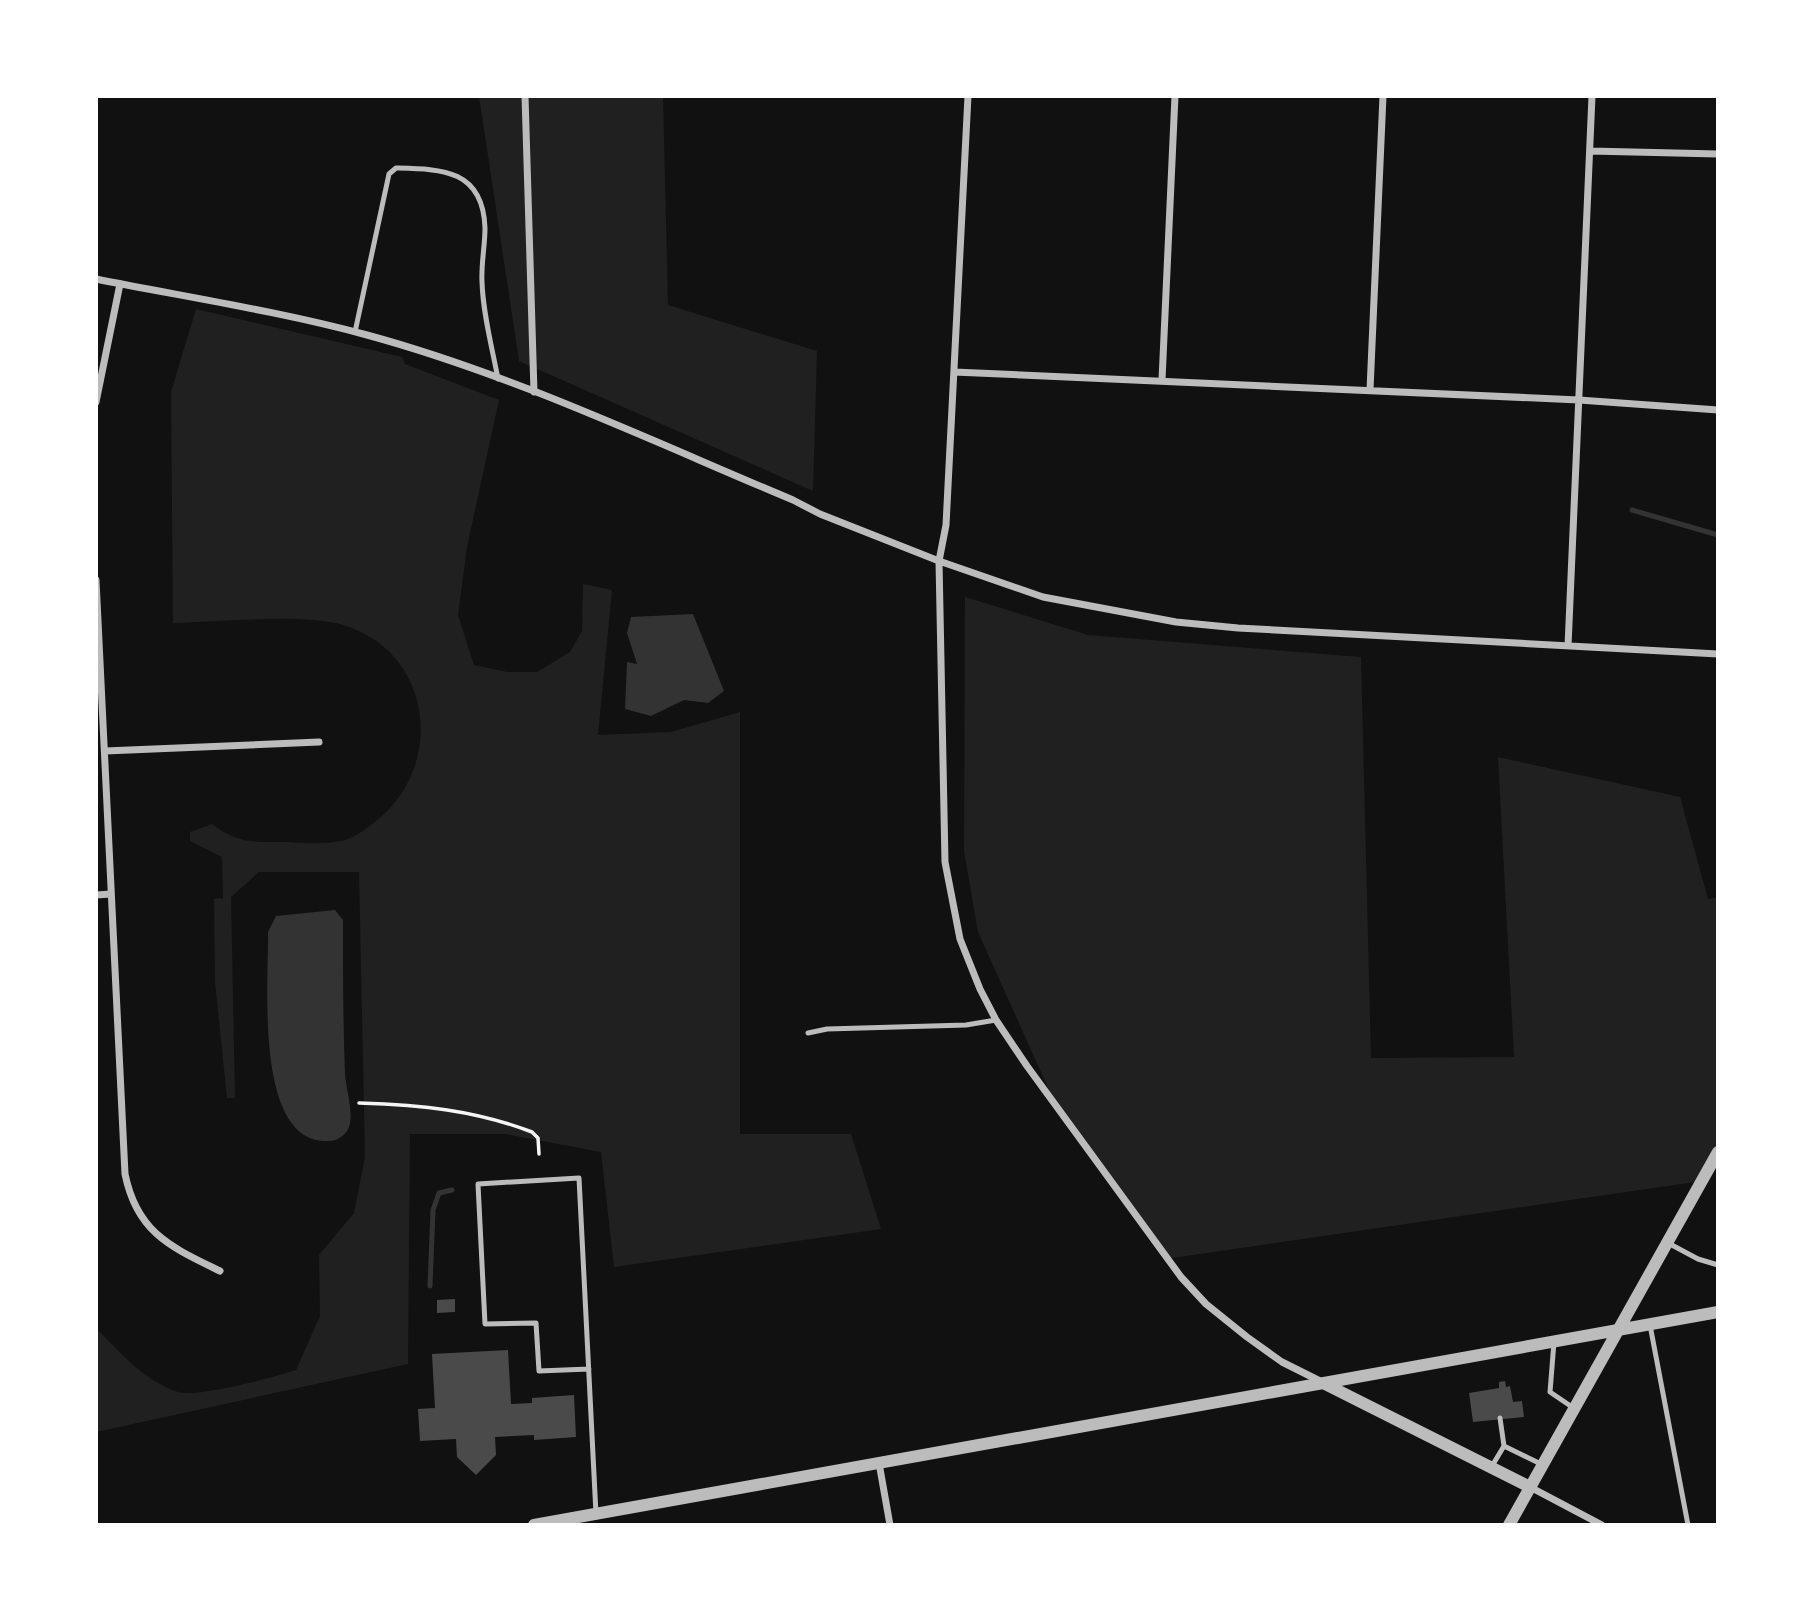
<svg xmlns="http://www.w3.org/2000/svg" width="1814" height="1621" font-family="Signika,sans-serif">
	<rect width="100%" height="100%" fill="#111"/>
	<!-- green -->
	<path fill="#202020" d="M479,96H663L668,305L817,351L813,491L519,361Z
		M196,309L402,357L405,364L499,400L467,547L458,615L474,665L507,672H537L570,652L582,631L583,584L612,590L598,735L671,732L740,712V1134H851L881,1229L614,1267L601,1152L505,1134H410L408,1364L96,1432V1328C120,1352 144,1381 178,1392C196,1398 275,1377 296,1370L320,1316L319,1255L354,1213L365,1157L359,872H259L231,897L235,1098H227L215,982L214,899L223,898L222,857L190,841V832L212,824C238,844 254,842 287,842C305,843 327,845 345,840C358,836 371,825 381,817C446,759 430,651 343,625C302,613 218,622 173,623L171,392Z
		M965,597L1088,635L1361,657L1371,1058L1514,1057L1498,757L1680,797L1708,899L1718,897V1156L1702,1181L1165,1259L1062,1119L978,932L964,851Z"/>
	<!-- water -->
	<path fill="#333" d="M693,614L724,691L708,703L684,700L651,716L625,709L627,662L637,664L627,633L631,617Z
		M335,910L343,920C343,971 343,1023 345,1074C346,1089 354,1113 349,1127C346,1135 337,1141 329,1141C253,1145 269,980 268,932L276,916Z"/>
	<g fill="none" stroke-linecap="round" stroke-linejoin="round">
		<!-- stream -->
		<path stroke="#333" stroke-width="5" d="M1632,510L1718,535
			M430,1286L433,1210L439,1193L452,1190"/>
	</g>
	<!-- building -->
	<path fill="#4a4a4a" d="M455,1299V1312L437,1313V1300Z
		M508,1350L511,1404L532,1403V1398L574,1395L576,1437L534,1440V1435L495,1437L496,1455L476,1475L457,1457L456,1439L420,1441L418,1409L435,1408L432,1354Z
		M1505,1381L1506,1387L1510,1386L1513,1402L1522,1401L1524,1417L1473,1422L1469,1393L1499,1388V1382Z"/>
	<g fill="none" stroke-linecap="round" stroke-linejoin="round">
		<!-- path -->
		<path stroke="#f5f5f5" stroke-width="3.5" d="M359,1103C421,1105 474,1110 532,1132L538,1138L539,1154"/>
		<!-- service -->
		<path stroke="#bcbcbc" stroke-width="5" d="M355,332L389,174L396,168C441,169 483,169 485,228C485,246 481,264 482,282C483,314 492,347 498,379
			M808,1033L827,1029L966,1025L996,1020
			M1668,1243L1698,1259L1718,1265
			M1650,1325L1688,1525
			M1554,1342L1550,1392L1575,1409
			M589,1369L539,1371L536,1323L485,1324L478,1184L579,1178L596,1514
			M1500,1418L1504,1446
			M1492,1466L1504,1446L1543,1465"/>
		<!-- minor -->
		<path stroke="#bcbcbc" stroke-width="7" d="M525,96L534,392
			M968,96L946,525L939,561L945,862L960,939L980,989L996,1020L1027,1066L1181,1277L1206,1304L1247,1337L1282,1362L1322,1382
			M1590,151L1718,154
			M96,279C186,297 278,311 367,335C514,375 654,442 793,500L820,514L939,561L1043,597L1176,622L1238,628L1718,654
			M954,372L1579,400L1718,410
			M1162,380L1175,96
			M1370,390L1383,96
			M96,402L120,284
			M96,580L125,1174C137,1233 171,1247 220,1271
			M1568,646L1592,96
			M105,751L319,742
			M96,895L111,894
			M879,1463L890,1525
			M1530,1487L1602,1525"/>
		<!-- tertiary -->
		<path stroke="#bcbcbc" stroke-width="12" d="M1323,1383L1530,1487
			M534,1525L1718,1312
			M1509,1525L1718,1152"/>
	</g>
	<!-- border -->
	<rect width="1814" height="1621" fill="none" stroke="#ffffff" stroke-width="196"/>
</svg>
